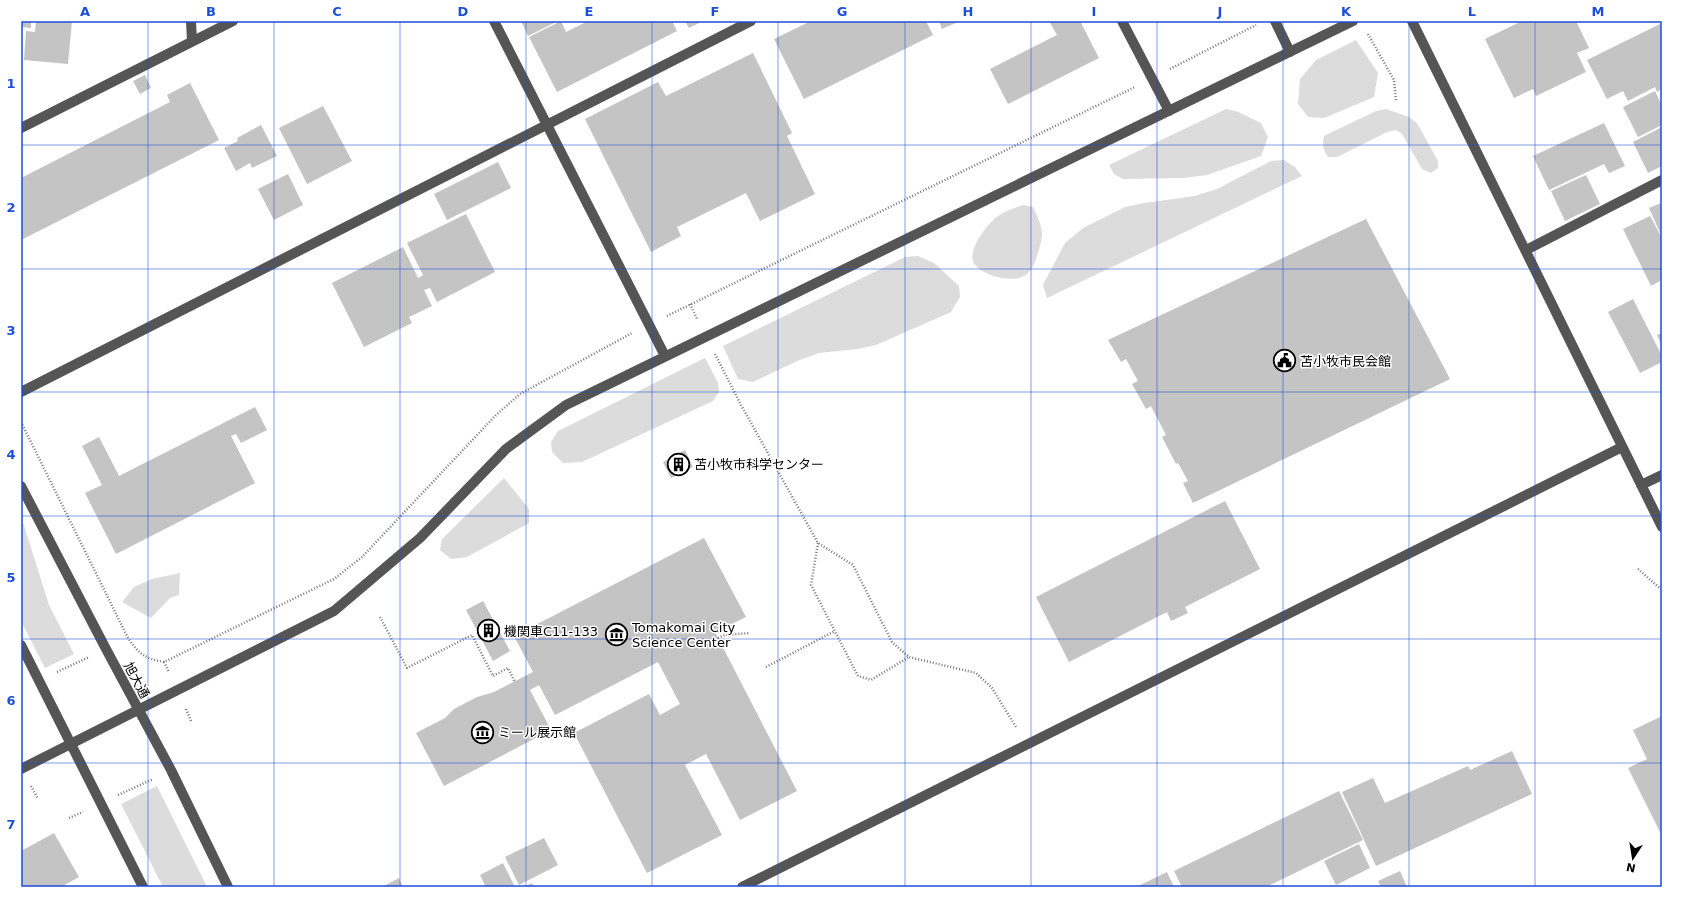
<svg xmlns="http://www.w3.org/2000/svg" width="1683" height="908" font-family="'DejaVu Sans','Noto Sans JP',sans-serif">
	<rect width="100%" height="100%" fill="#fff"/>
	<!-- green -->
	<path fill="#dcdcdc" d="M1356,40L1378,73L1374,97L1324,118L1308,117L1298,104L1300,79L1316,60Z
		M1226,109L1236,111L1261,123L1268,137L1261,156L1207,175L1183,178L1123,179L1114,174L1109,165Z
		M1386,109L1409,117L1417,123L1438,161V168L1431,173L1422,169L1402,134L1396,130L1387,132L1337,157H1328C1323,150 1322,144 1324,136L1376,111Z
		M1284,160L1295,167L1302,176L1047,298L1043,285L1065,243L1083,228L1125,207L1144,203L1195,196L1217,189L1271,161Z
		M1023,205L1033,207C1043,229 1045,232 1037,256C1034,264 1032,272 1024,276C1012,283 984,276 975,265C965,252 987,224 998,216C1005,211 1015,208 1023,205Z
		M918,256L934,263L959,286L960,297L951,312L876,345L858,349L819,353L797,361L753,382L738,379L723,346L905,257Z
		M705,358L718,383L719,392L713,401L582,462L563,463L552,452L551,442L558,431Z
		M504,478L529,509V523L467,557L451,559L440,550L442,539Z
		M21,516L49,605L74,654L45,668L21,621Z
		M180,573L179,595L170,598L151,618L122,602L134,587L152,579Z
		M157,786L207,887H163L121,804Z"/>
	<!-- building -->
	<path fill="#c4c4c4" d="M21,21H31V28L21,27Z
		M36,21H72L68,64L24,60L26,31L35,32Z
		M521,21H558L528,36Z
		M561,21L566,32L588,21H672L677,31L557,92L529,37Z
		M685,21H703L689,28Z
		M811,21H926L933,35L804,99L774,39Z
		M939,21H960L942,29Z
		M1049,21H1080L1099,58L1008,104L990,69L1057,35Z
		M1522,21H1576L1589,48L1577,53L1586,72L1536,96L1533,89L1514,98L1485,39Z
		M1662,23V89L1657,92L1655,87L1628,101L1623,91L1607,99L1587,60Z
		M753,53L792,133L787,136L815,194L760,221L746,193L677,227L681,236L651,252L585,119L658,82L666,96Z
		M145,75L151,88L140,94L133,81Z
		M190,83L219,140L21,240V178L170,102L167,95Z
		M1655,91L1662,106V125L1638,137L1623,107Z
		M323,106L352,161L307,184L279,128Z
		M1604,123L1625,166L1609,173L1604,164L1549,190L1533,156Z
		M261,125L277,156L252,168L250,163L236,171L224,148L238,141L237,138Z
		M1662,127V166L1648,173L1633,142Z
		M498,162L511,188L447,220L434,194Z
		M288,174L303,205L274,220L258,189Z
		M1586,175L1600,204L1565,221L1551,191Z
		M1661,203L1662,205L1661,235L1649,208Z
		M466,214L495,272L437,302L430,288L424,290L432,306L409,317L412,323L364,347L332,283L403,247L418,278L423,275L407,243Z
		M1650,216L1662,238V280L1651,286L1623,229Z
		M1366,219L1450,379L1193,503L1183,483L1188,481L1178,463L1176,464L1162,437L1166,435L1151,406L1146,409L1132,384L1138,381L1126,359L1121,362L1108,340Z
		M1633,299L1662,356V362L1640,373L1608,312Z
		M1662,333V346L1657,335Z
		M255,407L267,430L241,443L236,434L231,436L255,483L116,554L85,493L102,485L82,446L99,437L119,476Z
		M685,450L693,467L671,478L663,462Z
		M1225,501L1260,569L1185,607L1188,613L1171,621L1167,612L1069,662L1036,597Z
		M704,538L746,617L715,632L797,791L740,820L706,754L685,765L722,835L647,873L574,733L649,694L660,715L680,704L658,662L555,715L539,685L530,690L551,730L444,786L416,733L445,718L454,709L477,697L494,692L533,672L514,636Z
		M483,601L510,651L493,661L466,610Z
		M1662,716V836L1628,768L1647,759L1633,730Z
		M1512,751L1532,794L1376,866L1342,792L1373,778L1385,803L1468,766L1470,770Z
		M1339,791L1363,840L1266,887H1182L1174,871Z
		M54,833L79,877L61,887H21V851Z
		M544,838L558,865L519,885L505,857Z
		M1359,844L1370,868L1336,885L1324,861Z
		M503,863L514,885L510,887H486L480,875Z
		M1400,871L1407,887H1381L1378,881Z
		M1167,872L1174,887H1136Z
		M399,878L403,887H382Z
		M532,883L534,887H524Z"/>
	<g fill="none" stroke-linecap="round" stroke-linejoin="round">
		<!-- path -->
		<path stroke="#777" stroke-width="2.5" stroke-dasharray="1 2" stroke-linecap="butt" d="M1368,34L1394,80L1396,102
			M1170,69L1256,25
			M690,304L697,319
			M667,316L1135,87
			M715,354L741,405L818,543L853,565L892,642L909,657L976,673L992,688L1016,727
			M21,422L128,638C140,655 144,658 164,662L334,579L362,557L496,415L520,394L632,333
			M818,543L811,585L858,676L871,680L909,657
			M1638,569L1662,590
			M380,617L407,668L472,635L493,676L508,668L515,682
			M718,638L725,635L750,633
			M164,662L169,672
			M766,667L835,631
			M57,672L89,657
			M186,709L191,721
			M31,786L38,799
			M118,795L153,779
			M69,818L83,812"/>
		<!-- minor -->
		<path stroke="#555" stroke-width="10" d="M191,21L192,41
			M494,21L665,356
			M1122,21L1169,111
			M1275,21L1290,52
			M1412,21L1662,527
			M21,128L233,21
			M1526,250L1662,180
			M21,392L751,21
			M1641,485L1662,475
			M21,486L106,649L171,770L228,887
			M21,645L143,887
			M21,769L334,611L420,538L506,449L566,405L1353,21
			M742,887L1622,447"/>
	</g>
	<!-- grid -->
	<path fill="none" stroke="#1d4ed8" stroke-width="1" stroke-opacity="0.55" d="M148,21V887M274,21V887M400,21V887M526,21V887M652,21V887M778,21V887M905,21V887M1031,21V887M1157,21V887M1283,21V887M1409,21V887M1535,21V887M21,145H1662M21,269H1662M21,392H1662M21,516H1662M21,639H1662M21,763H1662"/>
	<!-- icons -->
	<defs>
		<symbol id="civic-ring" viewBox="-11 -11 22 22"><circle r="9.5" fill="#fff" stroke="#000" stroke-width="1.5"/><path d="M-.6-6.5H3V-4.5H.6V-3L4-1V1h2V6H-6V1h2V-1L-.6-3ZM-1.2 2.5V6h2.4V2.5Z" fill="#000"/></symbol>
		<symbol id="building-ring" viewBox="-11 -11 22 22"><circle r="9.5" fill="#fff" stroke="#000" stroke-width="1.5"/><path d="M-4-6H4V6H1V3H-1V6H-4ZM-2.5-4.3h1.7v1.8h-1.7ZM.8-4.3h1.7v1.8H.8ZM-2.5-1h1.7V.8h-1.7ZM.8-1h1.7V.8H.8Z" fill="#000"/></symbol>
		<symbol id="museum-ring" viewBox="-11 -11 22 22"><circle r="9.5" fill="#fff" stroke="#000" stroke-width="1.5"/><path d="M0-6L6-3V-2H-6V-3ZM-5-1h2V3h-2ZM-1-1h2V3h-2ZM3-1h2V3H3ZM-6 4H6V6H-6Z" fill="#000"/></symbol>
	</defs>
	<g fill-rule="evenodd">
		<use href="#civic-ring" x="1272" y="348" width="25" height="25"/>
		<use href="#building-ring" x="666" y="452" width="25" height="25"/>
		<use href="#building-ring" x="476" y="618" width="25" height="25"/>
		<use href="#museum-ring" x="604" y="622" width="25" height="25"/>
		<use href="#museum-ring" x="470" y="720" width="25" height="25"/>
	</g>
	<g text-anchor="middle" stroke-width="3" stroke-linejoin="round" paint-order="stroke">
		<!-- poi labels -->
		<g font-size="13" fill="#000" stroke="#fff" text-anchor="start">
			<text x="1300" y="366">苫小牧市民会館</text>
			<text x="694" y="469">苫小牧市科学センター</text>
			<text x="632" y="632">Tomakomai City<tspan x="632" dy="15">Science Center</tspan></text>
			<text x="504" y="636">機関車C11-133</text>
			<text x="498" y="737">ミール展示館</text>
		</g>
		<!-- street labels -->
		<g font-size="13" fill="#000" stroke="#fff">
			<text transform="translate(137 680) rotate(62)" y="5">旭大通</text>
		</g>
	</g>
	<!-- border -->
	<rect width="1683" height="908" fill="none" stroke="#ffffff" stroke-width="44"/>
	<!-- north arrow -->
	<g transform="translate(1633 858) rotate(192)" stroke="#ffffff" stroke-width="3" paint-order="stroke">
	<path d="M0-3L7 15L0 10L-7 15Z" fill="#000000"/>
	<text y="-6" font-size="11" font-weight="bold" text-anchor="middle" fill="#000000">N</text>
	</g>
	<rect x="22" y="22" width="1639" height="864" fill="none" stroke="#1d4ed8" stroke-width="1.5"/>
	<g font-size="13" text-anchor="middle" font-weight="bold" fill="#1d4ed8">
		<text x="85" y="16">A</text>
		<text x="211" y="16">B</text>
		<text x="337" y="16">C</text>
		<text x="463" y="16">D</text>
		<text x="589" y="16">E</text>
		<text x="715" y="16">F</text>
		<text x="842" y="16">G</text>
		<text x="968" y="16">H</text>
		<text x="1094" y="16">I</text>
		<text x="1220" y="16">J</text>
		<text x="1346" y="16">K</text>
		<text x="1472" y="16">L</text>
		<text x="1598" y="16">M</text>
		<text x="11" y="88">1</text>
		<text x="11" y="212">2</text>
		<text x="11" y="335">3</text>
		<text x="11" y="459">4</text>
		<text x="11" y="582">5</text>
		<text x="11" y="705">6</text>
		<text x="11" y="829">7</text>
	</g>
</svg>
